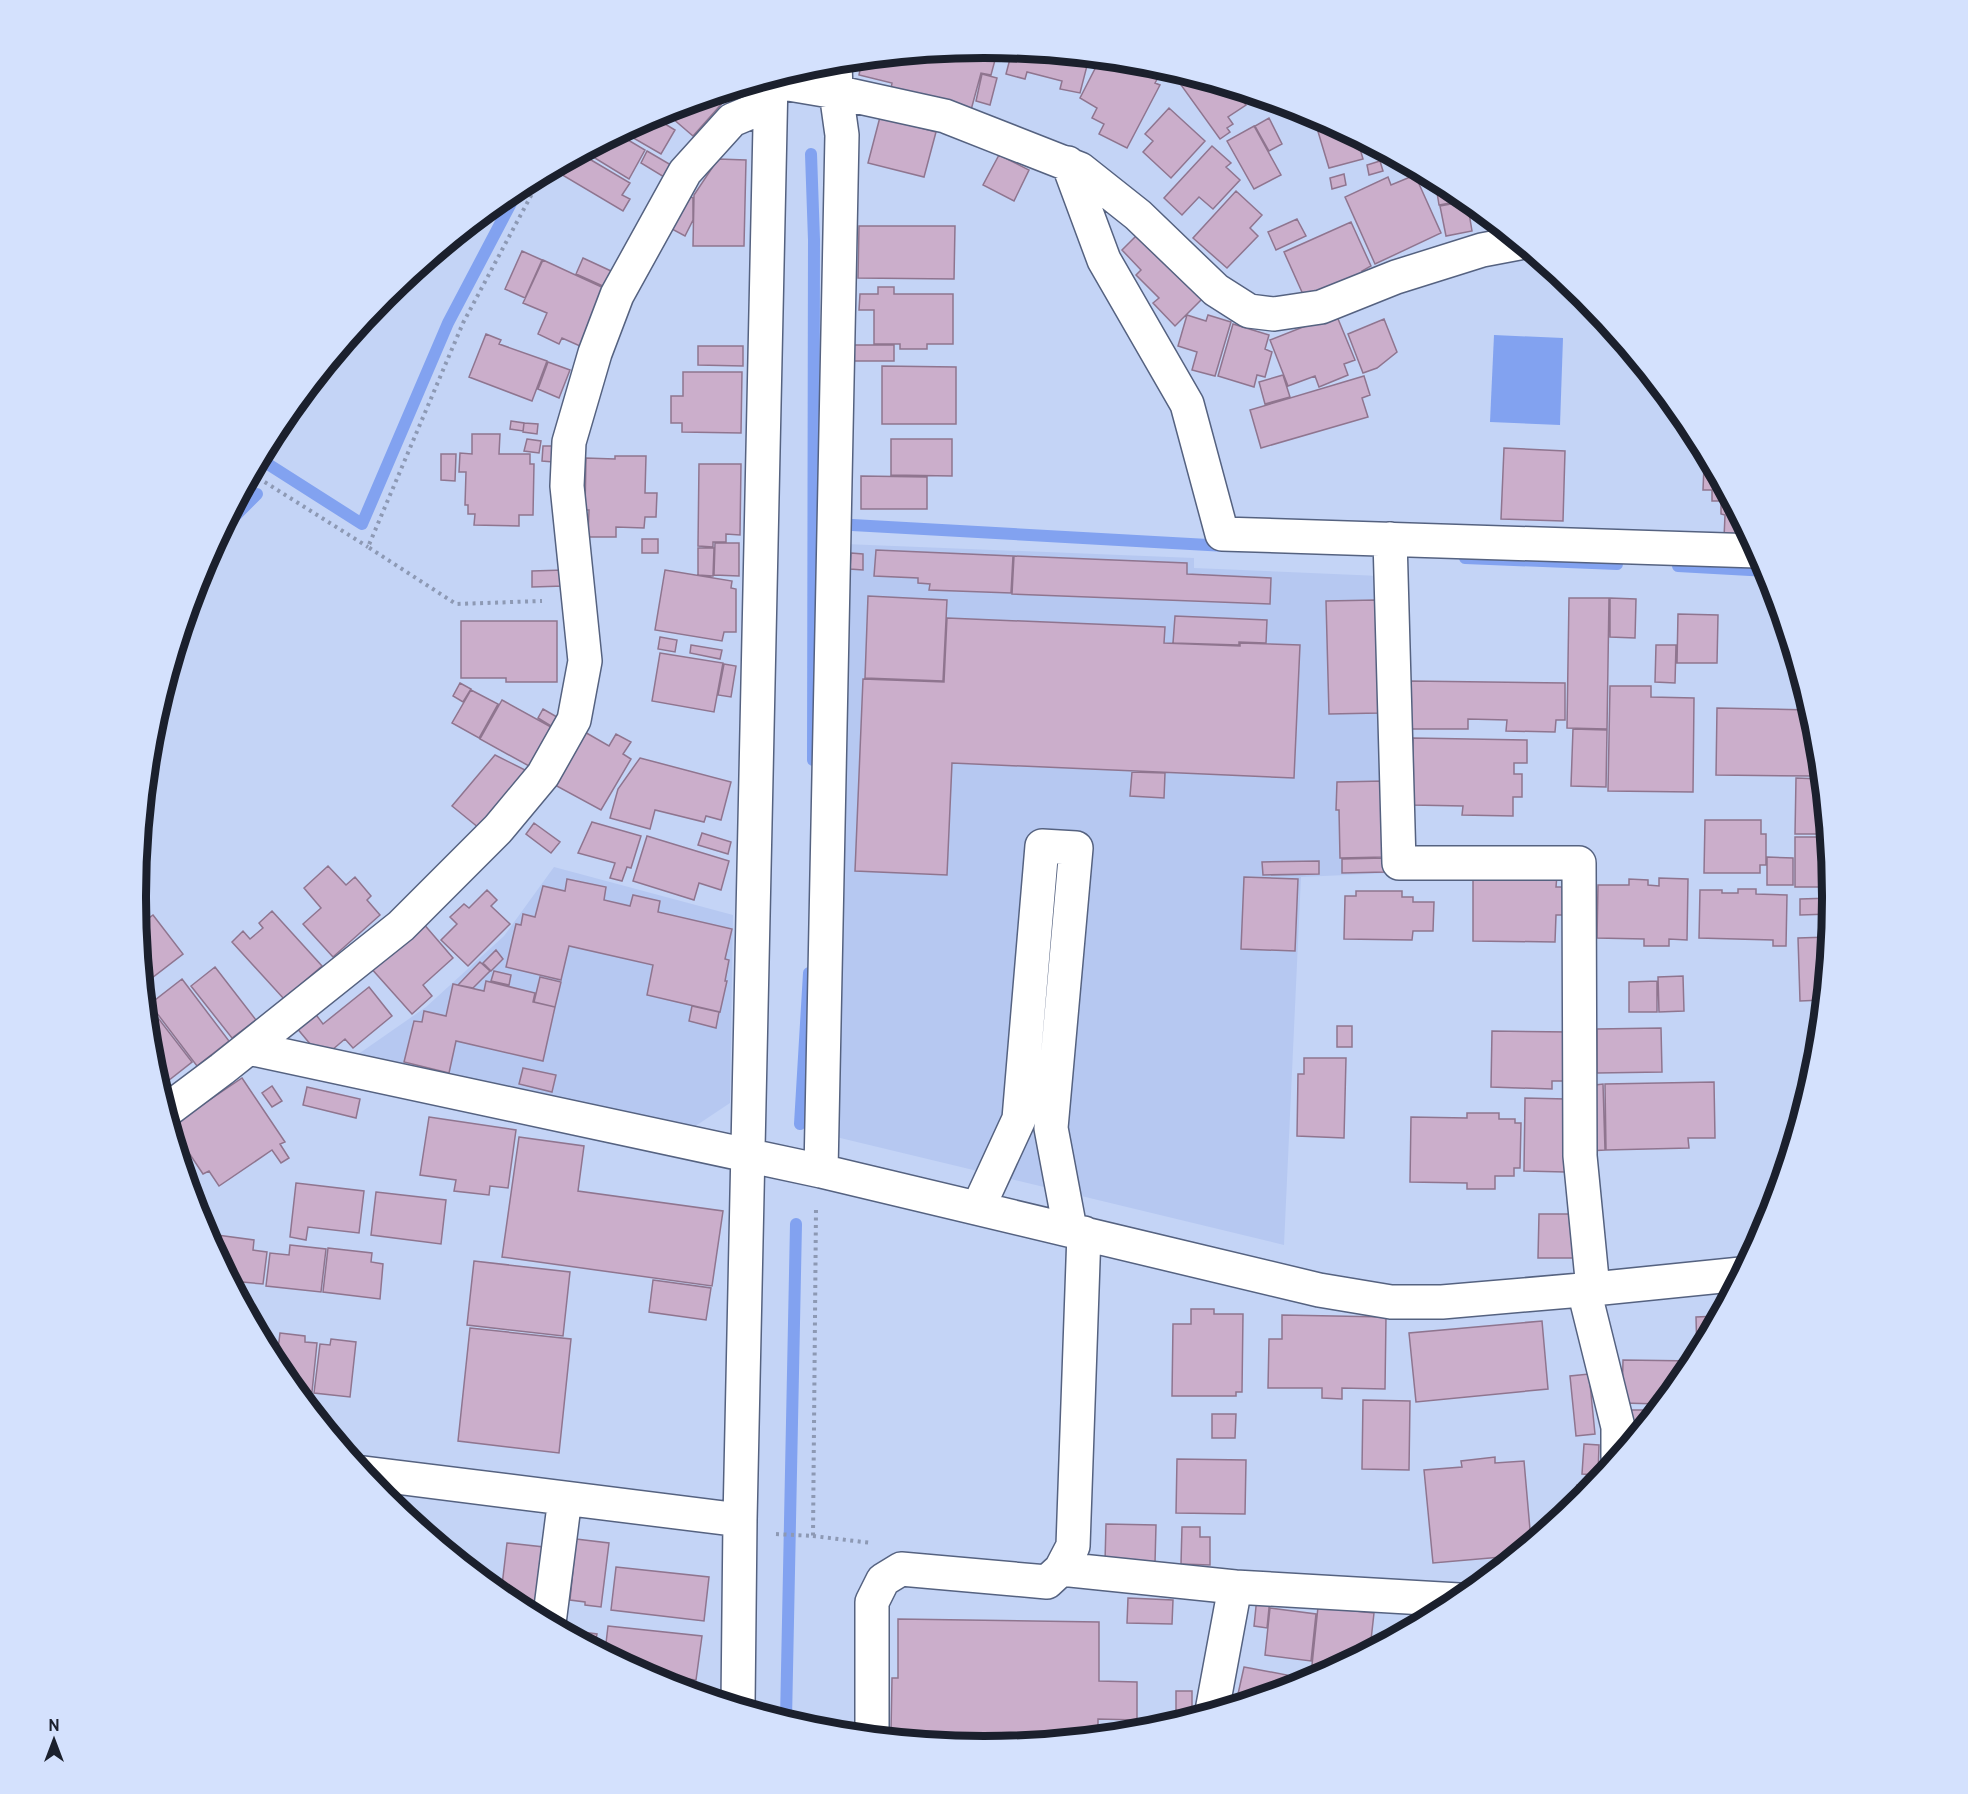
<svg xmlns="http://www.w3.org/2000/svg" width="1968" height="1794" font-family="Overpass,sans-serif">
	<rect width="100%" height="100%" fill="#c4d4f6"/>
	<!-- built -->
	<path fill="#b6c8f1" d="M845,544L1194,558V568L1380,576L1390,873L1301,877L1284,1245L832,1136Z
		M554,867L733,915L730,1103L694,1127L357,1055L426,1007L504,936Z"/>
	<!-- water -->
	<path fill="#82a2f0" d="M1494,335L1563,338L1560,425L1490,422Z"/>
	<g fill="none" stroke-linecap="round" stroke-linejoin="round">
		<!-- stream -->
		<path stroke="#82a2f0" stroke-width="12" d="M811,154L814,240L813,760
			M260,459L362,524L448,323L519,188
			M852,525L1226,546
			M224,527L257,494
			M1465,558L1617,564
			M1678,566L1768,571
			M800,1124L809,973
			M786,1720L796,1224"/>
	</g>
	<!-- building -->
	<path fill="#cbaecb" stroke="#8f758f" stroke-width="1.5" d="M984,48L998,49L991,75L981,73L971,110L891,89L892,83L859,75L862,60Z
		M1012,51L1089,58L1080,93L1060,89L1062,81L1027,72L1025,79L1006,74Z
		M1100,59L1147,64L1145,67L1160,74L1155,83L1160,85L1127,148L1099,134L1104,124L1092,118L1097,108L1080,98Z
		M982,74L997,78L990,105L976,101Z
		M1191,77L1235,90L1246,105L1228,117L1233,124L1227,128L1230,132L1220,139L1181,85Z
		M734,90L693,136L664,111Z
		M1169,108L1205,141L1171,178L1143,152L1153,141L1145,134Z
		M1313,115L1357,138L1363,159L1329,168Z
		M652,116L675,130L661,154L623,132Z
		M880,117L936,132L924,177L868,163Z
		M1269,118L1282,144L1269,151L1255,126Z
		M1254,126L1281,175L1254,189L1227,141Z
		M618,134L645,150L629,179L585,152Z
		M1212,146L1231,163L1226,167L1240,180L1213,209L1199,197L1182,215L1164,198Z
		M647,151L671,165L664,177L641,163Z
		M581,154L630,183L622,195L630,199L623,211L559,173L564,163Z
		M999,155L1029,170L1014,201L983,185Z
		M718,159L746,160L744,246H693L694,195Z
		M1380,161L1383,171L1369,175L1367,165Z
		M1344,174L1346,185L1332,189L1330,178Z
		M1415,175L1441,233L1375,264L1345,197L1388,177L1391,185Z
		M1435,180L1456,191L1467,200L1439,205Z
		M1236,191L1262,215L1250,228L1258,236L1227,268L1193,238Z
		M686,194L693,198V220L685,236L670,228Z
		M1467,201L1472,231L1446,236L1440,206Z
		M1468,201L1484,214L1471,217Z
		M1297,219L1306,236L1276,250L1268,232Z
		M1351,222L1371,266L1362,271L1364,275L1306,301L1284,252Z
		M859,226H955L954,279L858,278Z
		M1138,234L1202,299L1175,326L1153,303L1159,298L1136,275L1141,270L1122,250Z
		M522,251L542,260L525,298L505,289Z
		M583,258L611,271L605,287L576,274Z
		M543,260L606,289L580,346L562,338L559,344L538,334L547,313L523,303Z
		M878,287H894V294H953V344H927V349H900V344H874V310H859L860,294H878Z
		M1336,314L1355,360L1344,364L1348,375L1319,387L1315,376L1288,386L1270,340Z
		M1187,315L1206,321L1208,315L1231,322L1215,376L1192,370L1197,352L1178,346Z
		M1384,319L1397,352L1377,368L1363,373L1348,334Z
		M1233,324L1269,335L1265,349L1272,352L1265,377L1257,375L1254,387L1218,376Z
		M486,334L501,340L499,344L547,361L532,401L469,377Z
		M852,345H894V361H852Z
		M698,346H743V366L698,365Z
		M548,362L570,370L559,398L538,389Z
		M882,366L956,367V424H882Z
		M683,372H742L741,433L682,432V423H671V396H683Z
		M1283,375L1290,397L1265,404L1259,382Z
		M1364,376L1370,395L1362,398L1368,417L1261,448L1250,410Z
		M511,421L524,423L523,431L510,429Z
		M524,423L538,424L537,434L523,432Z
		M472,434H500L499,454H530V464H534L533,515H519V526L474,525L475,514H468V505H465L466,472H459L460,453L472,454Z
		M527,439L541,441L539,453L524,451Z
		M891,439H952V476L891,475Z
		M543,446H554L553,462L542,461Z
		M1504,448L1565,451L1563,521L1501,519Z
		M441,454H456L455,481L441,480Z
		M615,456H646L645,493H657L656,517H645L644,528L616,527V537H588L589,510H585L586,458L615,459Z
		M699,464H741L740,535L726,534V542H713V547L698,546Z
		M1704,466L1712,467L1730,501H1712V490H1703Z
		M861,476L927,477V509H861Z
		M1721,502H1731L1738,515L1737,539L1724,538L1725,515L1721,514Z
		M642,539H658V553H642Z
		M715,543H739V576L714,575Z
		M698,548H714L713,576L698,575Z
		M876,550L1013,556L1011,593L929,590L930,584L918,583V578L874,576Z
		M851,553L863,554V570L850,569Z
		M1014,556L1187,563V574L1271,578L1270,604L1012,594Z
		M564,570V586L532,587V571Z
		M665,570L732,581L731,588L736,589V632H724L722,641L655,630Z
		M868,596L947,600L943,681L865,678Z
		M1569,598H1609L1607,729L1567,728Z
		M1610,598L1636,599L1635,638L1610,637Z
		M1376,600L1379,713L1329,714L1326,601Z
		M1678,614L1718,615L1717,663H1677Z
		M1175,616L1267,620L1266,643L1239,642V645L1173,643Z
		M947,618L1165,627L1164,643L1240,646V643L1300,645L1294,778L952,763L947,875L855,871L863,679L944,682Z
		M461,621H557V682H506V678H461Z
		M660,637L677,640L675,652L658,649Z
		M691,645L722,650L720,659L690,653Z
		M1656,645H1676L1675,683L1655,682Z
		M660,653L723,663L714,712L652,701Z
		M724,664L736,666L731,697L718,695Z
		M1410,681L1565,683V720H1556L1555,732L1506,731L1507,720L1468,719V729H1410Z
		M460,683L471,689L463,702L453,696Z
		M1610,686H1651V697L1694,698L1693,792L1608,791Z
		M471,690L498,704L479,738L452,723Z
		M502,700L551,727L529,766L480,739Z
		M1717,708L1810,710L1817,732L1820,769H1811V776L1716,775Z
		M543,709L557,717L551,726L538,718Z
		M1573,729L1607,730L1606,787L1571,786Z
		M583,731L609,746L616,734L631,742L623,754L631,759L601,810L553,784Z
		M1413,738L1527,740V763H1514V774H1522V797H1513V816L1462,815L1463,806L1412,805Z
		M495,755L527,771L479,828L452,806Z
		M640,758L731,782L721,820L706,816L704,822L655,810L650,829L610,818L618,789Z
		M1132,772L1165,773L1164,798L1130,796Z
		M1796,778L1821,779L1827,834H1795Z
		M1384,781L1385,857L1340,858L1339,810H1336L1337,782Z
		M1705,820H1761V834H1766V865H1760V873H1704Z
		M592,822L641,836L631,868L627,867L622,881L610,878L615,863L578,853Z
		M534,823L560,842L551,853L526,834Z
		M702,833L731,842L728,854L698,845Z
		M647,836L729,861L721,890L699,883L694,900L633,881Z
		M1795,837H1827L1830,887H1795Z
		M1767,857L1793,858V885H1767Z
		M1385,858L1386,872L1342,873V859Z
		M1319,861V874L1263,875L1262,862Z
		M328,866L346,885L355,877L371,896L367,900L380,915L333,957L303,924L321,908L304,888Z
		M1473,873L1557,875L1556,887H1566V915H1556L1555,942L1473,941Z
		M1244,877L1298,879L1295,951L1241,949Z
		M1659,878L1688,879L1687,940L1669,939V946H1644V939L1597,938L1598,885H1629V879L1648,880V885L1659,886Z
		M567,879L606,887L604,900L630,906L633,895L660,901L658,912L732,929L725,959L729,960L725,981H727L720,1012L647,995L653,965L569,946L561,980L506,967L516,924L521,925L523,914L535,917L543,886L565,891Z
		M1738,889H1756V894L1787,895L1786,946H1773V940L1699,938L1700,890H1722V893H1738Z
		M487,890L497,900L491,906L510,924L468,966L441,940L457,924L450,917L464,904L469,908Z
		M1356,891H1402V897H1413V902H1434L1433,931H1413L1412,940L1344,939L1345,896H1356Z
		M1832,898L1831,914L1800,915V899Z
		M272,911L322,966L284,999L232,942L243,931L250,939L263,928L259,923Z
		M153,915L183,954L144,984L138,926Z
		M422,922L453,958L423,985L432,996L412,1014L370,967Z
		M1829,937L1823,1000L1800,1001L1798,938Z
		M496,950L503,959L491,971L483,963Z
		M480,962L490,971L473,988L458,985Z
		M215,967L256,1020L232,1038L191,986Z
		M494,971L511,975L509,985L491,981Z
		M1683,976L1684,1011L1659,1012L1658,977Z
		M540,977L561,982L555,1007L534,1002Z
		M182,979L229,1041L197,1066L150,1004Z
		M486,981L535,993L533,1002L555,1007L543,1061L456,1041L449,1073L404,1062L414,1021L422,1022L424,1011L446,1016L453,984L484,991Z
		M1657,981V1012H1629V982Z
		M369,987L392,1016L353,1048L345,1039L332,1050L311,1045L296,1027L314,1012L323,1024Z
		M148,1005L192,1062L159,1088L151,1062L146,1006Z
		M692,1006L719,1012L716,1028L689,1021Z
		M1337,1026H1352V1047H1337Z
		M1661,1028L1662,1072L1597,1073V1029Z
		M1492,1031L1570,1032L1569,1081H1552V1089L1491,1087Z
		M1304,1058H1346L1344,1138L1297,1136L1298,1074H1304Z
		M523,1068L556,1075L552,1092L519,1084Z
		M242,1078L285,1142L280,1144L289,1158L281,1163L272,1150L219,1186L209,1171L203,1174L171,1126Z
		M1714,1082L1715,1138H1688L1689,1148L1606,1150L1605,1084Z
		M1603,1084L1605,1150L1588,1151L1595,1085Z
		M272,1086L282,1101L272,1107L262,1093Z
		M307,1087L360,1099L356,1118L303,1105Z
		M1525,1098L1566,1099L1565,1172L1524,1171Z
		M1467,1113H1499V1119H1515V1123H1521L1520,1168H1514V1176H1495V1189H1467V1183L1410,1182L1411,1117L1467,1118Z
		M429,1117L516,1130L508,1188L490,1186L489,1195L454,1191L456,1180L420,1175Z
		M519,1137L584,1146L578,1191L723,1211L712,1286L502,1257Z
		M175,1142L200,1186L190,1191Z
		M296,1183L364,1191L359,1233L308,1227L306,1240L290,1237Z
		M376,1192L446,1200L441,1244L371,1235Z
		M1539,1214H1575L1574,1258H1538Z
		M217,1235L254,1240L253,1250L267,1252L263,1284L231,1281L215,1251Z
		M290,1245L326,1249L321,1292L266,1286L270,1253L289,1255Z
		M328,1248L372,1253L371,1262L383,1264L380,1299L323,1292Z
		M474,1261L570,1272L563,1336L467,1325Z
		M653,1280L711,1288L706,1320L649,1312Z
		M1191,1309H1214V1314H1243L1242,1392H1236V1396H1172L1173,1324H1191Z
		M1282,1315L1386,1317L1385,1389L1342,1388V1399L1322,1398V1388H1268L1269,1339H1282Z
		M1718,1316L1697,1355L1696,1317Z
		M1542,1321L1548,1389L1416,1402L1409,1333Z
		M470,1328L571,1339L559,1453L458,1441Z
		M280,1333L305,1336V1342L317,1343L312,1392L295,1390L278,1368L276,1366Z
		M331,1339L356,1342L350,1397L314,1393L320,1344L330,1345Z
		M1623,1360L1694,1361L1690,1369L1661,1404L1622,1403Z
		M1589,1374L1595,1434L1576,1436L1570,1376Z
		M1363,1400L1410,1401L1409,1470L1362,1469Z
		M1626,1410H1656L1630,1442Z
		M1212,1414H1236L1235,1438H1212Z
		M1584,1444L1599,1445L1598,1475L1582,1474Z
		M1495,1457V1463L1524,1461L1531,1541L1513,1556L1433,1563L1424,1470L1462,1467L1461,1461Z
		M1177,1459L1246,1460L1245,1514L1176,1513Z
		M1577,1485L1594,1486L1576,1504Z
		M1106,1524L1156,1525L1155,1563L1105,1562Z
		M1182,1527H1200V1537H1210V1565L1181,1564Z
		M576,1539L609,1543L601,1607L585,1605V1602L570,1600Z
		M507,1543L544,1547L537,1610L524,1609L501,1594Z
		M616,1567L709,1577L704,1621L611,1610Z
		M1257,1597L1270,1598L1267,1628L1254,1626Z
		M1128,1598L1173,1600L1172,1624L1127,1623Z
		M1318,1607L1374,1613L1370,1649L1334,1668L1312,1665Z
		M1270,1608L1316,1614L1311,1661L1265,1655Z
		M898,1619L1099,1622V1681L1137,1682V1720L1098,1719V1735L984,1746L896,1737L897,1732H891L892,1678H898Z
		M608,1626L702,1636L696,1680L646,1674L605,1652Z
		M567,1630L597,1634L596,1639H599L598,1649L567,1632Z
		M1244,1667L1287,1675L1284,1689L1236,1703Z
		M1176,1691H1192V1717L1176,1718Z"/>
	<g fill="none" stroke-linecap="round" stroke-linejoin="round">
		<defs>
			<path id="minor" d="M771,81L836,92L945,116L1080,169L1138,215L1216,290L1249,311L1274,314L1321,307L1396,277L1482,250L1519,243
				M1068,163L1104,260L1187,404L1222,534L1757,551
				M1390,539L1399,863H1579L1580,1156L1593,1289
				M249,1048L821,1171L1319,1290L1391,1302H1442L1593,1289L1741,1274
				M166,1111L222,1069L401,926L498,829L543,775L574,720L585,661L567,486L569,442L595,353L617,295L685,172L732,120L770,104
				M821,1171L842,135L836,92L835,63
				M978,1208L1019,1119L1042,846L1076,848L1051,1128L1070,1229
				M1584,1290L1618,1427V1457
				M364,1473L740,1520
				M1061,1569L1235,1587
				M549,1623L565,1498
				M738,1705L740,1520L771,79
				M1212,1711L1235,1587L1459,1600
				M872,1735V1602L883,1580L901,1569L1047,1582L1061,1569L1073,1546L1084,1233"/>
		</defs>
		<!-- minor casing -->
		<use href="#minor" stroke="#556280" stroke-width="36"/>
		<!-- path -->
		<path stroke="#8d99b4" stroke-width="4" stroke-dasharray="3 4.5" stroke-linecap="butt" d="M542,175L463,323L368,547L456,604L542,601
			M252,474L368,547
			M776,1534L813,1536L816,1208
			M813,1536L872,1543"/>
		<!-- minor -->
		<use href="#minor" stroke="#fff" stroke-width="33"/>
	</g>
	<!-- crop -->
	<path d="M0 0H1968V1794H0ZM984 58H984A838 838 0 0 1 1822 896V898A838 838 0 0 1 984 1736H984A838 838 0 0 1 146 898V896A838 838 0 0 1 984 58Z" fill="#d4e1fd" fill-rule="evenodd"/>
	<path fill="none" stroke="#1b202d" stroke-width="8" d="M984 58H984A838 838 0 0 1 1822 896V898A838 838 0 0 1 984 1736H984A838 838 0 0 1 146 898V896A838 838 0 0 1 984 58Z"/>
	<!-- north arrow -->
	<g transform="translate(54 1740)" stroke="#d4e1fd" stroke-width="4.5" paint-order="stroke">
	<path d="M0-4.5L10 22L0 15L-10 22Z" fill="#1b202d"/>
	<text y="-9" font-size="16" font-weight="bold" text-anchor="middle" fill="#1b202d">N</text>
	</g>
</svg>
